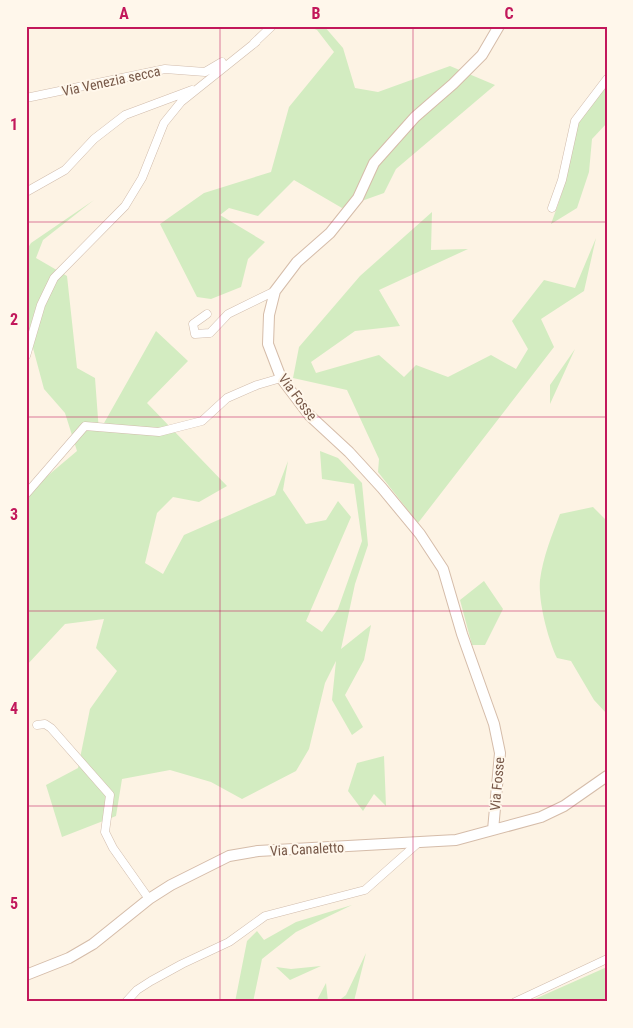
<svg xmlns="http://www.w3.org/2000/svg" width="633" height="1028" font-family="'Roboto Condensed',sans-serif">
	<rect width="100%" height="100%" fill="#fdf3e4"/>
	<!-- green -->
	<path fill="#d3ecc1" d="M307,26H324L343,48L355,88L378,92L450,66L495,85L396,169L384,193L342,208L294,180L258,216L229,208L220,215L265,242L248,259L241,287L211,299L197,297L160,224L204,193L271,172L289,107L334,52L317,30Z
		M607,87V123L592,139L589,172L577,208L551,224C556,210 562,195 565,181C572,149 573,102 607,87Z
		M94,200L43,240L36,258L67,276L77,368L95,378L99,432L156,331L188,361L147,403L227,486L199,502L173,497L157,513L145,563L163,574L184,535L275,495L288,461L283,490L306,524L326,520L338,501L351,517L306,621L322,632L338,609L362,541L354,484L322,479L320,451L338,458L362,483L368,545L355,584L341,649L371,625L364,660L345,695L363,727L352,735L332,700L336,661L325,683L309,749L296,771L242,799L211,782L170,770L122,779L116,816L62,837L46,785L78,768L90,709L117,671L96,648L104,619L65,624L26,666V494L77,451L65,413L44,389L26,322V251L31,243Z
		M432,212L431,250L468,249L379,290L400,326L355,331L311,362L316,373L379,355L404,377L416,365L448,377L491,355L516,369L528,349L512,321L544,280L575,288L596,238L584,291L541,319L554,347L418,523L378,472L379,459L347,390L293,378L299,347L360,276Z
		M575,349L550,404V385Z
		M593,507L607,521V714L594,700L571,661L557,658C548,639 538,601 540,580C543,557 552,535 560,514Z
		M484,581L503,609L485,645H472L460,600Z
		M384,756L386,806L374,794L363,811L348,791L357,763Z
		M352,905L296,932L262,959L253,1002H235L247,941L257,931L264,940L296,922Z
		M366,953L354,1001L337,1002L346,995Z
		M321,966L290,980L276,967L291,969Z
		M607,967V1002H528Z
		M326,983L328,1002H316Z"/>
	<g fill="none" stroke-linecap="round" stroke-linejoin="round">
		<defs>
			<path id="street" d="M254,43L272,26
				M26,98L165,69L205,72L222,62
				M26,192L65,170L94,139L125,115L192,90
				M552,208L562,180L575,121L607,79
				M207,314L193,324L195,334L210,333L228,314L275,291
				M26,356L41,305L54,278L125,206L142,178L164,123L181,102L256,42
				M26,494L85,426L159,432L202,421L227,398L257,385L281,378
				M37,725L45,724L51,728L110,795L105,832L113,848L149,899
				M126,1002L137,990L151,981L182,964L229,942L265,916L365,890L418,843
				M515,1002L607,959"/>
			<path id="secondary" d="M493,830L500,753L494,724L462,634L443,569L420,534L382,488L349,452L309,415L281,378L268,344L269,315L275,291L297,262L330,233L358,198L374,163L415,117L453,84L482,55L499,26
				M26,975L69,958L93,944L149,899L171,885L229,856L258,851L456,840L541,817L564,806L607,776"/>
		</defs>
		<!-- street casing -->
		<use href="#street" stroke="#d1bcac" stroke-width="9"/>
		<!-- secondary casing -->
		<use href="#secondary" stroke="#d5bca9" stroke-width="12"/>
		<!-- street -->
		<use href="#street" stroke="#fff" stroke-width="8"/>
		<!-- secondary -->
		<use href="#secondary" stroke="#fff" stroke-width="10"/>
	</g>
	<!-- grid -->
	<path fill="none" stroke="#c2185b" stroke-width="1" stroke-opacity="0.55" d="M220,26V1002M413,26V1002M26,222H607M26,417H607M26,611H607M26,806H607"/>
	<g text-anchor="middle" stroke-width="4" stroke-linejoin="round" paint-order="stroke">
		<!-- street labels -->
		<g font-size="14" fill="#775848" stroke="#fff7eb">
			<text transform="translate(111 81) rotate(-12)" y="5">Via Venezia secca</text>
			<text transform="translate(298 397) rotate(53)" y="5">Via Fosse</text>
			<text transform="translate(497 784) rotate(-85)" y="5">Via Fosse</text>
			<text transform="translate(307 849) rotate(-3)" y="5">Via Canaletto</text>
		</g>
	</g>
	<!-- border -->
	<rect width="633" height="1028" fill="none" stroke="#fff7eb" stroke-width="55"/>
	<rect x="28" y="28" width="578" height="972" fill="none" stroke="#c2185b" stroke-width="2"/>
	<g font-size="16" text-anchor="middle" font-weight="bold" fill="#c2185b">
		<text x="124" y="19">A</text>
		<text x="316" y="19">B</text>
		<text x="509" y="19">C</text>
		<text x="14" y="130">1</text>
		<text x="14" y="325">2</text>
		<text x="14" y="520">3</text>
		<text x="14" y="714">4</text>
		<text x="14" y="909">5</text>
	</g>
</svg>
